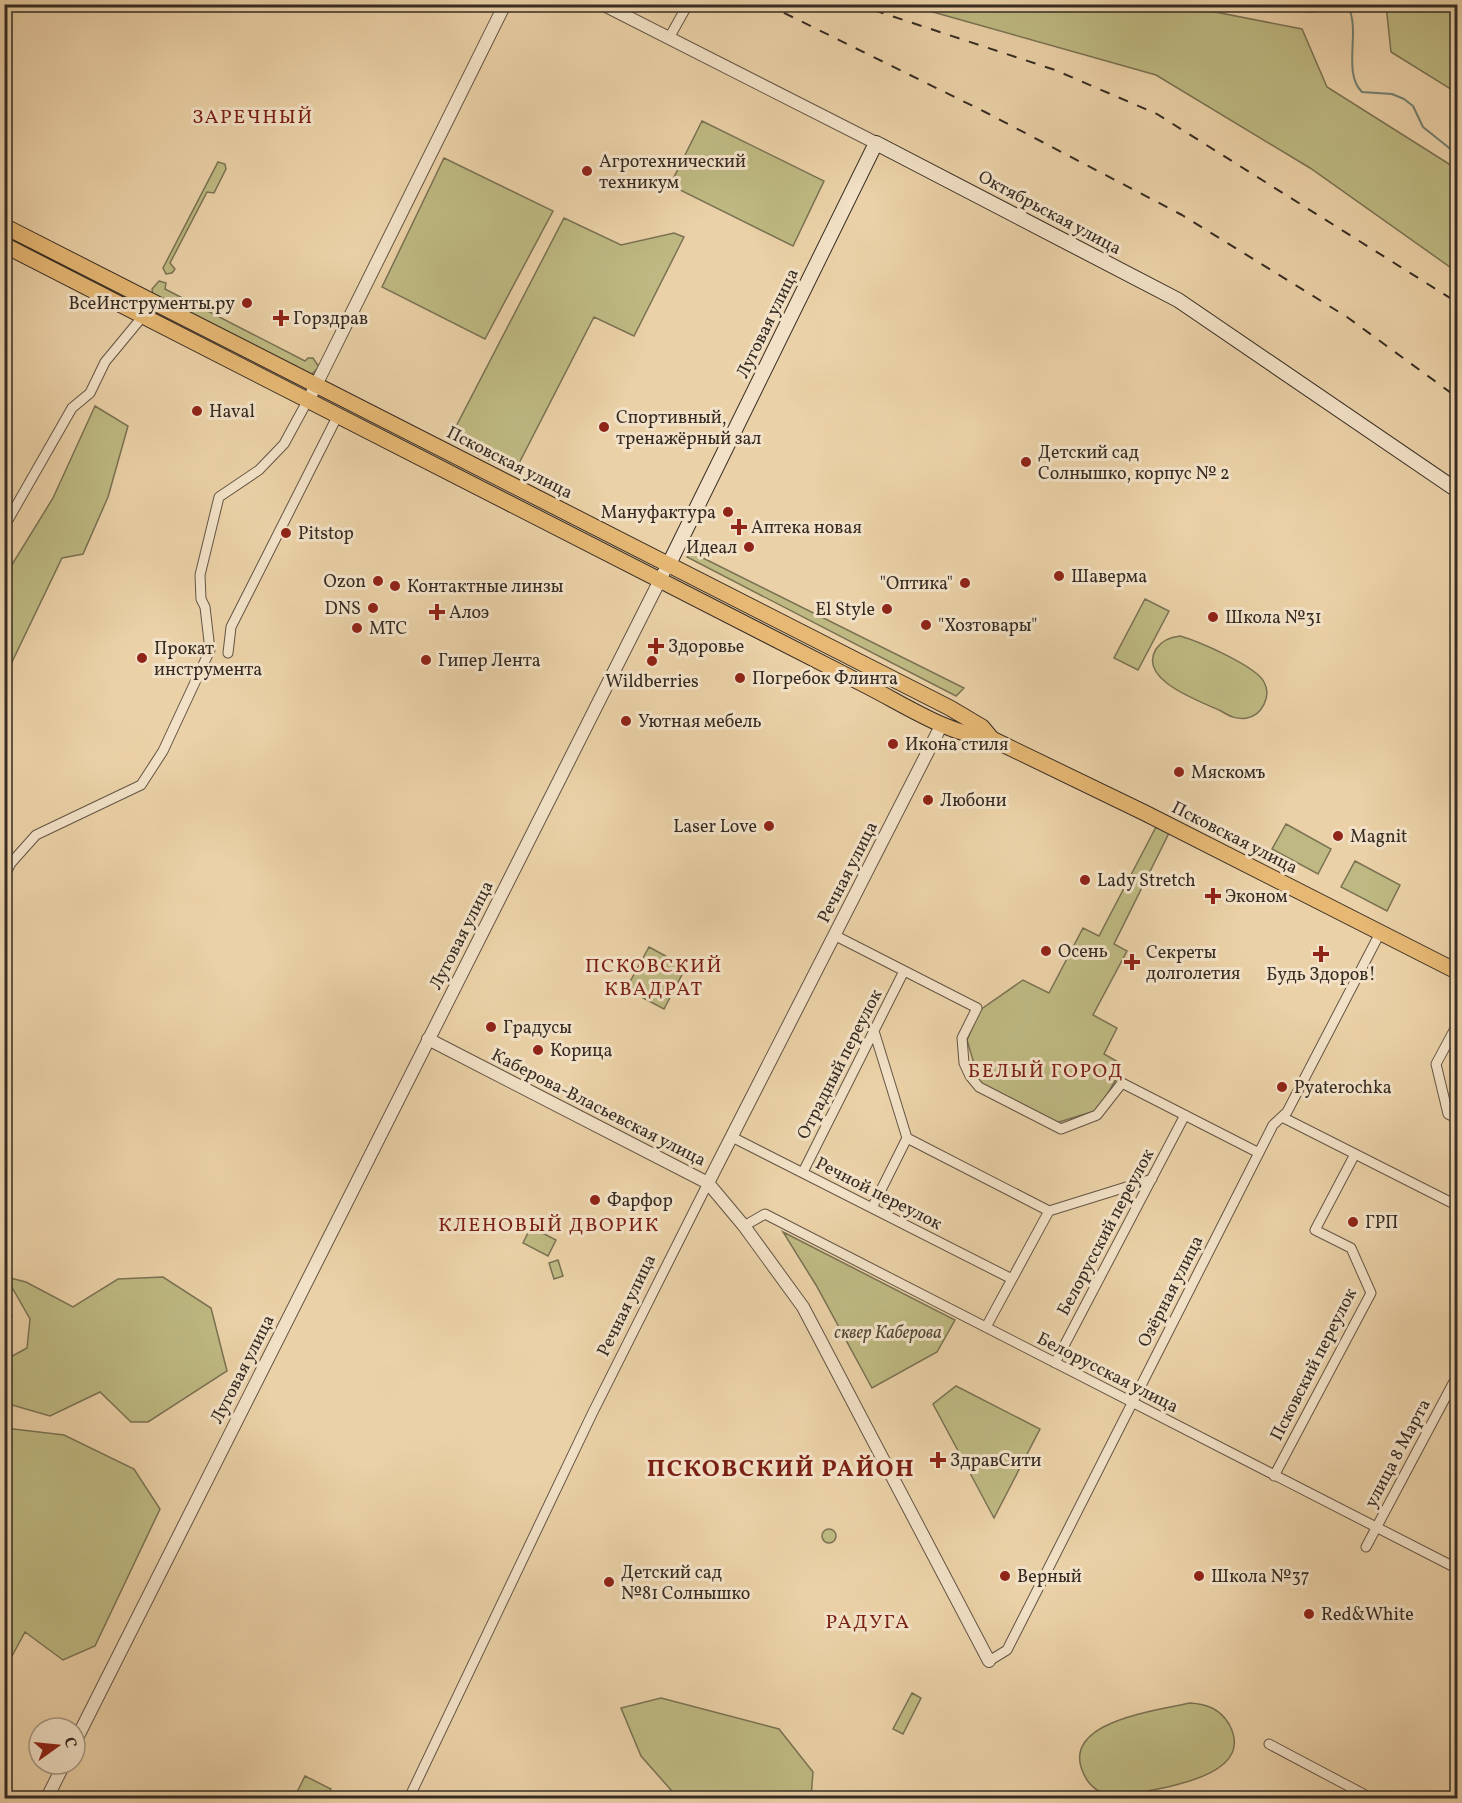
<svg xmlns="http://www.w3.org/2000/svg" width="1462" height="1803" font-family="Vollkorn,serif">
	<rect width="100%" height="100%" fill="#ebd1a7"/>
	<filter id="stains"><feTurbulence type="fractalNoise" baseFrequency=".00333" numOctaves="4"/><feColorMatrix values="0 0 0 0 .2 0 0 0 0 .09 0 0 0 0 .02 0 0 0 .5 -.17"/></filter>
	<radialGradient id="worn" r=".72"><stop offset=".6" stop-color="#630" stop-opacity="0"/><stop offset="1" stop-color="#630" stop-opacity=".3"/></radialGradient>
	<!-- green -->
	<path fill="#beb982" stroke="#7a7253" stroke-width="1.5" d="M908,5H1190L1195,8L1302,29L1327,87L1457,169V272L1310,168L1156,75Z
		M1386,5H1457V93L1391,52Z
		M702,121L824,181L793,246L670,185Z
		M444,158L553,211L485,339L382,287Z
		M218,162L225,164L226,169L214,193L207,192L170,263L175,269L172,273L166,274L163,268Z
		M564,218L621,245L674,233L684,237L634,336L594,317L514,473L449,440Z
		M159,281L166,283L165,289L305,361L308,358H313L319,367L311,375L153,295L152,289Z
		M95,406L128,426L108,497L83,554L62,558L11,664L5,659V576L53,498Z
		M691,552L964,688L956,696L687,557Z
		M1145,599L1169,611L1138,670L1114,658Z
		M1180,636C1198,641 1256,666 1264,682C1272,696 1262,715 1247,718C1237,720 1229,716 1221,711C1200,701 1137,680 1156,649C1162,640 1170,637 1180,636Z
		M1286,824L1331,849L1318,874L1272,849Z
		M1156,827L1169,833L1114,944L1127,951L1093,1015L1117,1028L1104,1054L1118,1062V1076L1098,1110L1056,1123L980,1084L967,1040L980,1010L1023,980L1049,993L1083,928L1099,936Z
		M1355,861L1400,885L1387,911L1341,887Z
		M649,947L686,967L664,1009L626,989Z
		M531,1227L556,1240L548,1256L523,1243Z
		M783,1232L955,1320L937,1352L872,1388L816,1285Z
		M558,1260L563,1276L554,1279L549,1263Z
		M6,1277L26,1282L73,1307L118,1279L163,1277L211,1308L227,1371L148,1422H131L100,1392L50,1416L5,1403V1360L27,1348L30,1319Z
		M956,1386L1040,1429L994,1518L933,1404Z
		M5,1428L64,1435L134,1469L160,1509L95,1646L63,1660L25,1632L5,1669Z
		M822 1536a7 7 0 1 1 14 0a7 7 0 1 1-14 0Z
		M912,1693L921,1698L903,1734L893,1729Z
		M661,1698L779,1729L813,1772L811,1798H678L641,1756L621,1708Z
		M1190,1703C1207,1704 1220,1709 1229,1724C1259,1779 1155,1788 1123,1796C1108,1797 1096,1793 1087,1780C1051,1722 1156,1711 1190,1703Z
		M305,1776L331,1789L326,1798L295,1796Z"/>
	<g fill="none" stroke-linecap="round" stroke-linejoin="round">
		<!-- stream -->
		<path stroke="#717f72" stroke-width="2" d="M1292,4C1314,23 1328,0 1350,11C1359,36 1343,73 1362,92L1392,94L1404,99L1413,106L1423,127L1458,155
			M4,1304L12,1316"/>
		<defs>
			<path id="minor" d="M669,38L688,4
				M4,527L72,408L90,393L105,362L143,316
				M228,653L231,627L338,415
				M4,877L11,863L36,835L141,785L163,751L210,650L205,607L201,599L200,575L219,497L259,470L284,444L309,398
				M836,936L977,1008L962,1038L964,1063L970,1076L979,1087L1061,1129L1097,1115L1122,1083L1259,1153
				M1458,1023L1436,1064L1448,1114L1458,1119
				M874,1031L907,1138L1049,1211L1152,1179
				M1282,1117L1458,1206
				M732,1137L1012,1279
				M803,1172L904,971
				M872,1208L907,1138
				M744,1226L765,1214L1458,1569
				M986,1327L1049,1211
				M1055,1363L1185,1115
				M1274,1476L1371,1293L1351,1248L1315,1230L1355,1154
				M1366,1547L1458,1374
				M989,1661L1007,1650L1273,1125L1287,1112L1380,933
				M1269,1744L1371,1798
				M409,1798L592,1414L708,1183"/>
			<path id="tertiary" d="M602,4L876,143
				M312,393L505,4
				M428,1039L708,1183L744,1226L803,1307L989,1661
				M708,1183L942,724
				M75,1742L664,572
				M47,1798L64,1764"/>
			<path id="secondary" d="M668,566L876,143L1178,300L1458,491"/>
			<path id="primary" d="M4,226L950,708L982,727L992,739
				M4,245L865,685C905,705 947,734 992,739L1145,813L1458,972"/>
		</defs>
		<!-- minor casing -->
		<use href="#minor" stroke="#635545" stroke-width="11"/>
		<!-- tertiary casing -->
		<use href="#tertiary" stroke="#635545" stroke-width="14"/>
		<!-- secondary casing -->
		<use href="#secondary" stroke="#362c24" stroke-width="16"/>
		<!-- primary casing -->
		<use href="#primary" stroke="#362c24" stroke-width="17"/>
		<!-- minor -->
		<use href="#minor" stroke="#f2e1c6" stroke-width="9"/>
		<!-- tertiary -->
		<use href="#tertiary" stroke="#f2e1c6" stroke-width="12"/>
		<!-- secondary -->
		<use href="#secondary" stroke="#f2e1c6" stroke-width="14"/>
		<!-- primary -->
		<use href="#primary" stroke="#e6b874" stroke-width="15"/>
		<!-- rail -->
		<path stroke="#362c24" stroke-width="2" stroke-dasharray="10 10" stroke-linecap="butt" d="M766,4L985,112L1182,215L1347,317L1458,398
			M855,4L1055,70L1157,114L1458,303"/>
	</g>
	<!-- markers -->
	<g fill="#8f2418" stroke="#f2e1c6" stroke-width="2">
		<circle cx="587" cy="171" r="6"/>
		<circle cx="247" cy="303" r="6"/>
		<path d="M278 309h6v6h6v6h-6v6h-6v-6h-6v-6h6z"/>
		<circle cx="197" cy="411" r="6"/>
		<circle cx="604" cy="427" r="6"/>
		<circle cx="1026" cy="462" r="6"/>
		<circle cx="728" cy="512" r="6"/>
		<path d="M736 518h6v6h6v6h-6v6h-6v-6h-6v-6h6z"/>
		<circle cx="286" cy="533" r="6"/>
		<circle cx="749" cy="547" r="6"/>
		<circle cx="1059" cy="576" r="6"/>
		<circle cx="378" cy="581" r="6"/>
		<circle cx="965" cy="583" r="6"/>
		<circle cx="395" cy="586" r="6"/>
		<circle cx="373" cy="608" r="6"/>
		<circle cx="887" cy="609" r="6"/>
		<path d="M434 603h6v6h6v6h-6v6h-6v-6h-6v-6h6z"/>
		<circle cx="1213" cy="617" r="6"/>
		<circle cx="926" cy="625" r="6"/>
		<circle cx="357" cy="628" r="6"/>
		<path d="M653 637h6v6h6v6h-6v6h-6v-6h-6v-6h6z"/>
		<circle cx="142" cy="658" r="6"/>
		<circle cx="426" cy="660" r="6"/>
		<circle cx="652" cy="661" r="6"/>
		<circle cx="740" cy="678" r="6"/>
		<circle cx="626" cy="721" r="6"/>
		<circle cx="893" cy="744" r="6"/>
		<circle cx="1179" cy="772" r="6"/>
		<circle cx="928" cy="800" r="6"/>
		<circle cx="769" cy="826" r="6"/>
		<circle cx="1338" cy="836" r="6"/>
		<circle cx="1085" cy="880" r="6"/>
		<path d="M1210 887h6v6h6v6h-6v6h-6v-6h-6v-6h6z"/>
		<circle cx="1046" cy="951" r="6"/>
		<path d="M1318 945h6v6h6v6h-6v6h-6v-6h-6v-6h6z"/>
		<path d="M1129 953h6v6h6v6h-6v6h-6v-6h-6v-6h6z"/>
		<circle cx="491" cy="1027" r="6"/>
		<circle cx="538" cy="1050" r="6"/>
		<circle cx="1282" cy="1087" r="6"/>
		<circle cx="595" cy="1200" r="6"/>
		<circle cx="1353" cy="1222" r="6"/>
		<path d="M935 1451h6v6h6v6h-6v6h-6v-6h-6v-6h6z"/>
		<circle cx="1005" cy="1576" r="6"/>
		<circle cx="1199" cy="1576" r="6"/>
		<circle cx="609" cy="1582" r="6"/>
		<circle cx="1309" cy="1614" r="6"/>
	</g>
	<g text-anchor="middle" stroke-width="6" stroke-linejoin="round" paint-order="stroke">
		<!-- poi labels -->
		<g font-size="18" fill="#362c24" stroke="#f2e1c6" text-anchor="start">
			<text x="599" y="167">Агротехнический<tspan x="599" dy="21">техникум</tspan></text>
			<text x="235" y="309" text-anchor="end">ВсеИнструменты.ру</text>
			<text x="293" y="324">Горздрав</text>
			<text x="209" y="417">Haval</text>
			<text x="616" y="423">Спортивный,<tspan x="616" dy="21">тренажёрный зал</tspan></text>
			<text x="1038" y="458">Детский сад<tspan x="1038" dy="21">Солнышко, корпус № 2</tspan></text>
			<text x="716" y="518" text-anchor="end">Мануфактура</text>
			<text x="751" y="533">Аптека новая</text>
			<text x="298" y="539">Pitstop</text>
			<text x="737" y="553" text-anchor="end">Идеал</text>
			<text x="1071" y="582">Шаверма</text>
			<text x="366" y="587" text-anchor="end">Ozon</text>
			<text x="953" y="589" text-anchor="end">"Оптика"</text>
			<text x="407" y="592">Контактные линзы</text>
			<text x="361" y="614" text-anchor="end">DNS</text>
			<text x="875" y="615" text-anchor="end">El Style</text>
			<text x="449" y="618">Алоэ</text>
			<text x="1225" y="623">Школа №31</text>
			<text x="938" y="631">"Хозтовары"</text>
			<text x="369" y="634">МТС</text>
			<text x="668" y="652">Здоровье</text>
			<text x="154" y="654">Прокат<tspan x="154" dy="21">инструмента</tspan></text>
			<text x="438" y="666">Гипер Лента</text>
			<text x="752" y="684">Погребок Флинта</text>
			<text x="652" y="687" text-anchor="middle">Wildberries</text>
			<text x="638" y="727">Уютная мебель</text>
			<text x="905" y="750">Икона стиля</text>
			<text x="1191" y="778">Мяскомъ</text>
			<text x="940" y="806">Любони</text>
			<text x="757" y="832" text-anchor="end">Laser Love</text>
			<text x="1350" y="842">Magnit</text>
			<text x="1097" y="886">Lady Stretch</text>
			<text x="1225" y="902">Эконом</text>
			<text x="1058" y="957">Осень</text>
			<text x="1146" y="958">Секреты<tspan x="1146" dy="21">долголетия</tspan></text>
			<text x="1321" y="980" text-anchor="middle">Будь Здоров!</text>
			<text x="503" y="1033">Градусы</text>
			<text x="550" y="1056">Корица</text>
			<text x="1294" y="1093">Pyaterochka</text>
			<text x="607" y="1206">Фарфор</text>
			<text x="1365" y="1228">ГРП</text>
			<text x="950" y="1466">ЗдравСити</text>
			<text x="621" y="1578">Детский сад<tspan x="621" dy="21">№81 Солнышко</tspan></text>
			<text x="1017" y="1582">Верный</text>
			<text x="1211" y="1582">Школа №37</text>
			<text x="1321" y="1620">Red&amp;White</text>
		</g>
		<!-- street labels -->
		<g font-size="18" fill="#362c24" stroke="#f2e1c6">
			<text transform="translate(1050 212) rotate(28)" y="6">Октябрьская улица</text>
			<text transform="translate(767 323) rotate(-64)" y="6">Луговая улица</text>
			<text transform="translate(510 462) rotate(27)" y="6">Псковская улица</text>
			<text transform="translate(1235 837) rotate(27)" y="6">Псковская улица</text>
			<text transform="translate(847 872) rotate(-63)" y="6">Речная улица</text>
			<text transform="translate(461 935) rotate(-63)" y="6">Луговая улица</text>
			<text transform="translate(839 1064) rotate(-63)" y="6">Отрадный переулок</text>
			<text transform="translate(599 1107) rotate(27)" y="6">Каберова-Власьевская улица</text>
			<text transform="translate(879 1193) rotate(27)" y="6">Речной переулок</text>
			<text transform="translate(1105 1232) rotate(-62)" y="6">Белорусский переулок</text>
			<text transform="translate(1170 1291) rotate(-63)" y="6">Озёрная улица</text>
			<text transform="translate(626 1305) rotate(-64)" y="6">Речная улица</text>
			<text transform="translate(1313 1364) rotate(-63)" y="6">Псковский переулок</text>
			<text transform="translate(242 1369) rotate(-63)" y="6">Луговая улица</text>
			<text transform="translate(1108 1372) rotate(27)" y="6">Белорусская улица</text>
			<text transform="translate(1397 1453) rotate(-62)" y="6">улица 8 Марта</text>
		</g>
		<!-- park labels -->
		<g font-size="18" font-style="italic" fill="#514837" stroke="#f2e1c6">
			<text x="888" y="1338">сквер Каберова</text>
		</g>
		<!-- neighbourhood labels -->
		<g font-size="20" letter-spacing="1.5" fill="#7a1f14" stroke="#f2e1c6">
			<text x="253" y="123">ЗАРЕЧНЫЙ</text>
			<text x="654" y="972">ПСКОВСКИЙ<tspan x="654" dy="23">КВАДРАТ</tspan></text>
			<text x="1046" y="1077">БЕЛЫЙ ГОРОД</text>
			<text x="549" y="1231">КЛЕНОВЫЙ ДВОРИК</text>
			<text x="868" y="1628">РАДУГА</text>
		</g>
		<!-- district labels -->
		<g font-size="24" font-weight="bold" letter-spacing="1.5" fill="#7a1f14" stroke="#f2e1c6">
			<text x="781" y="1476">ПСКОВСКИЙ РАЙОН</text>
		</g>
	</g>
	<!-- margin -->
	<rect width="1462" height="1803" fill="none" stroke="#ebd1a7" stroke-width="24"/>
	<rect x="6" y="6" width="1450" height="1791" fill="none" stroke="#362c24" stroke-width="3"/>
	<rect x="12" y="12" width="1438" height="1779" fill="none" stroke="#362c24" stroke-width="1.5"/>
	<!-- north arrow -->
	<g transform="translate(57 1746) rotate(75)"><circle r="28" fill="#f2e1c6" stroke="#a79985" stroke-width="1.5"/>
	<path d="M0-4.5L10 22L0 15L-10 22Z" fill="#8f2418"/>
	<text y="-9" font-size="16" font-weight="bold" text-anchor="middle" fill="#362c24">С</text>
	</g>
	<rect width="100%" height="100%" filter="url(#stains)"/>
	<rect width="100%" height="100%" fill="url(#worn)"/>
</svg>
